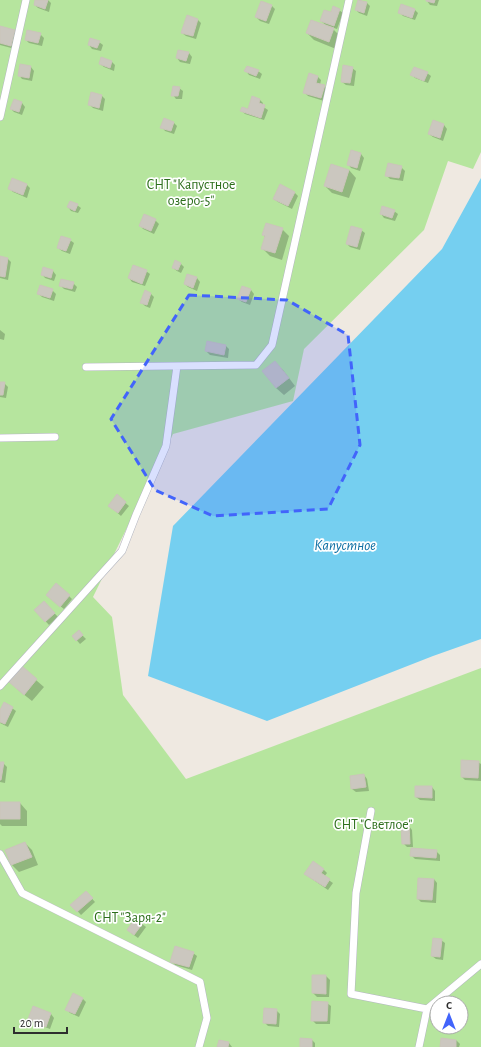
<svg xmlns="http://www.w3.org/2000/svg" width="481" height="1047" font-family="'Alegreya Sans',sans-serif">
	<rect width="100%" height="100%" fill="#efe9e1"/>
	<!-- green -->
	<path fill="#b6e59e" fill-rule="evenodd" d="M0,0H481V152L473,169L448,161L424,230L304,349L293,401L173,434L93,597L112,617L123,695L186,779L481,668V1047H0ZM437,1003H461V1027H437Z"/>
	<!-- water -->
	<path fill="#75cff0" d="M481,178V639L433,656L267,721L148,676L173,526L442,249Z"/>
	<!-- shadow -->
	<path fill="#0003" d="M36,0H48L51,3L49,12L38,8L35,5Z
		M359,0L367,3L370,6L367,16L359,13L356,10Z
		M427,0H439L437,6L430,5L427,1Z
		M272,6L275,9L269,24L260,21L256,17Z
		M339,10L343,13L337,29L331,27L341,37L336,49L314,40L307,33L328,27L321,21Z
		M415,10L418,13L415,20L403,16L399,12Z
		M198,20L201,23L196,39L186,36L182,33Z
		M0,27L15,30L18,34L15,49L0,45Z
		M40,34L44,38L42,46L29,43L26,40Z
		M99,42L103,45L101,51L92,49L89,45Z
		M179,51L189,53L192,57L190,64L180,62L177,58Z
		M112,62L115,65L114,71L104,67L100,64Z
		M21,65L31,67L34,71L32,81L22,79L19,75Z
		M352,68L356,71L354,86L346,85L342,82Z
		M246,71H258L262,74L260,79L249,75Z
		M427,73L431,76L428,83L415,78L412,75Z
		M318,77L321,80L320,85L324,86L328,90L324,101L308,96L304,92Z
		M179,88L183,91L182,99H176L173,95Z
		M92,94L102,96L105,99L103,111L93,108L89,104Z
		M14,100L22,103L25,107L22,115L14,112L11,109Z
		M260,100L263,103L262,106L268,110L264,120L245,114L242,111L248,110Z
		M433,122L444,125L447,129L443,141L433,137L429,134Z
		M174,123L177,126L174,134L165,131L162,127Z
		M352,151L361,154L364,158L360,171L351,168L348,164Z
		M401,167L405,171L403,181L390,179L386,175Z
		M349,170L356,178L349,198L332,193L325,186Z
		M27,185L30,188L27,198L13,192L10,189Z
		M294,192L298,196L292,209L278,202L274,199Z
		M77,205L81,208L78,213L71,211L68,207Z
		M394,211L398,214L395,221L384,218L381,214Z
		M155,220L159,224L154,234L143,229L140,225Z
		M282,229L289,236L282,260L270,256L262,248L266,238L263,235Z
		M361,230L365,233L360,250L350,247L347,244Z
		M70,240L74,243L70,254L62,251L58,248Z
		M0,257L8,259L11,262L8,280L0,278Z
		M180,263L184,267L181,273L177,271L173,268Z
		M53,271L56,275L54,281L45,278L42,274Z
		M146,271L150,274L145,286L132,282L129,278Z
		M188,275L197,278L200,282L197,291L188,287L185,284Z
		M73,283L77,287L75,292L64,289L60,285Z
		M243,287L251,290L254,294L250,305L242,302L238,299Z
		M52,290L56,294L54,301L42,297L38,293Z
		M151,294L154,297L150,308L145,306L141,302Z
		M0,330L5,334L4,340L0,339Z
		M208,342L226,346L229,349L228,358L210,355L206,351Z
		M275,363L283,370L295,386L284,395L276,388L264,372Z
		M0,383H4L8,387L6,398L0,397Z
		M117,496L129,506L121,516L113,509Z
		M69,596L72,599L64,609L51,599Z
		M44,602L58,617L49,625L35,610Z
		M78,631L86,639L80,644L73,636Z
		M22,668L44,687L32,701L17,689Z
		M12,708L16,711L8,727L0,723V712Z
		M478,762L481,764V781L465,780L462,777Z
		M0,763H3L7,767L5,783L0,782Z
		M364,775L367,779L369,791L356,792L352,789Z
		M432,787L435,791V801L420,800L416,797Z
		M0,803H20L27,811V826H2L0,824Z
		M409,826L412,830L413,847H407L403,843Z
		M25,843L32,850L38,865L19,872L12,865L6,850Z
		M436,851L440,855V861L415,859L411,855Z
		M323,869L327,873L324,877L333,883L328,890L309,877Z
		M434,879L437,883L436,903L421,902L418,899Z
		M86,892L95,902L81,915L72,905Z
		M136,919L146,927L138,938L131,933Z
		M441,940L445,943L443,960L436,959L432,956Z
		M193,953L197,956L192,970L175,965L172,961Z
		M313,976H326L330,980L329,997H317L313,993Z
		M82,998L86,1002L79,1017L70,1013L67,1010Z
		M327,1003L331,1006L330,1024H316L312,1020Z
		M34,1007L51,1014L54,1018L50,1029L32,1022L29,1019Z
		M276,1010L280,1014L279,1027L268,1026L264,1022Z
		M312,1040L315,1043V1047H301Z
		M456,1040L460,1044L459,1047H441Z
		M220,1041L229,1043L232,1047H218Z"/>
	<!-- building -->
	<path fill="#cbc7bf" stroke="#cbc5ba" d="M35,0H48L45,9L34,5Z
		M358,0L367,2L364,13L355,10Z
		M426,0H435L434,3L426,1Z
		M261,1L272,5L266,21L255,17Z
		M401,4L415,9L412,18L398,13Z
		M333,6L340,9L334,26L320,21L324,10L331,12Z
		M187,15L198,19L193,36L181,33Z
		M311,20L334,28L329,42L306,33Z
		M0,26L15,30L11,46L0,43Z
		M27,30L41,33L38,43L25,40Z
		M90,38L100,41L97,48L88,45Z
		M178,50L189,52L186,61L176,58Z
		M101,57L112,61L110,68L99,64Z
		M20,64L31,66L29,78L18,76Z
		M343,65L353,67L350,83L341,82Z
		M247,66L259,70L256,76L244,71Z
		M414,67L428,72L424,81L410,75Z
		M309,73L318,76L316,83L325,85L321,98L303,93Z
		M173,86L180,87L178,96H171Z
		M91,92L102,95L99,108L88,105Z
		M252,96L260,99L259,103L265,105L261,118L240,111L242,107L248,109Z
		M14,99L22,102L19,112L10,109Z
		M164,118L174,122L171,131L160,128Z
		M433,120L444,124L440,138L428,134Z
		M351,150L361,153L357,168L347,165Z
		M388,163L402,166L399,178L385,176Z
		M331,164L349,170L342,192L324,186Z
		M12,178L27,184L23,195L8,189Z
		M280,184L295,192L288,206L273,199Z
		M70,201L78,204L75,211L67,207Z
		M382,206L395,210L392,218L380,214Z
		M144,214L156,219L151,231L139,226Z
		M266,223L283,228L275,253L261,249L265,236L262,235Z
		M351,226L362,229L357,247L346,244Z
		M61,236L71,239L66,251L57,248Z
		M0,256L8,258L5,277L0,276Z
		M175,260L181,263L178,270L172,268Z
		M133,265L147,270L142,284L128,278Z
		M43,267L53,270L51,278L41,275Z
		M187,274L197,277L193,288L184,284Z
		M61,279L74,282L72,289L59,286Z
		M40,285L53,289L50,298L37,294Z
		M242,286L251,289L246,302L237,299Z
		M145,290L151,293L147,305L140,303Z
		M207,341L226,345L224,355L205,351Z
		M275,361L289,378L276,388L262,371Z
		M0,382H5L3,395H0Z
		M117,494L126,502L118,513L108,506Z
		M56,583L70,595L60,607L46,595Z
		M44,601L55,613L45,622L34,610Z
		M79,630L83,635L76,641L72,636Z
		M22,666L37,679L24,695L9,682Z
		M4,702L13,707L5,724L0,722V710Z
		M461,760L479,761L478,778L461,777Z
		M0,762H4L1,780H0Z
		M364,774L366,787L351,789L350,776Z
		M415,786H432V798L415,797Z
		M0,802H20V819H0Z
		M409,825L410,844H402L401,826Z
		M25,842L32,857L11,865L5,850Z
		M411,848L437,850L436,858L410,856Z
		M313,861L324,869L321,873L330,879L325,887L304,874Z
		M418,878L434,879L432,900L417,899Z
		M86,891L93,898L77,912L70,905Z
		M136,917L143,923L134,935L127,930Z
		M433,938L442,939L440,957L431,956Z
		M175,946L194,952L189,967L170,962Z
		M312,975H326V994L312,993Z
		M73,993L83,998L75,1014L65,1010Z
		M312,1001L328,1002L327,1021H311Z
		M33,1006L51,1013L46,1027L28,1019Z
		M264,1008L277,1009L276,1024L263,1023Z
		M300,1038L312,1039V1047H300Z
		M441,1038L456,1040V1047H440Z
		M219,1040L229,1042L228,1047H217Z"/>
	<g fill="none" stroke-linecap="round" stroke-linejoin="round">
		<defs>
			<path id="service" d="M0,117L26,0
				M86,367L256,365L272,345L349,0
				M0,438L55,437
				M0,686L122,551L136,515L166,446L177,366
				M371,811L356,893L351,994L427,1009
				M0,854L22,893L200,982L207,1018L199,1047
				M419,1047L427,1009L481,964"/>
		</defs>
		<!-- service casing -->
		<use href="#service" stroke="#b4b7c1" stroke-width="8"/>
		<!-- service -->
		<use href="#service" stroke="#fff" stroke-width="7"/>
	</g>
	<!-- marked area -->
	<path fill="#4264fb" fill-opacity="0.2" stroke="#4264fb" stroke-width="3" stroke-dasharray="8 5" stroke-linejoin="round" d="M189,295L287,300L348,335L360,445L328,509L213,516L155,490L111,419Z"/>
	<g text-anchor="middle" stroke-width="3.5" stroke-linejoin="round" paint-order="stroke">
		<!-- park labels -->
		<g font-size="14" fill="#2c6e1b" stroke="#fff">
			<text x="191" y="189">СНТ "Капустное<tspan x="191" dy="16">озеро-5"</tspan></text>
			<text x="373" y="829">СНТ "Светлое"</text>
			<text x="130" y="922">СНТ "Заря-2"</text>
		</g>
		<!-- water labels -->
		<g font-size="15" font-style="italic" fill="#0d6fa3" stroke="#fff">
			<text x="345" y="550">Капустное</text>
		</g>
	</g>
	<!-- north arrow -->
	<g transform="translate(449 1015)"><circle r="19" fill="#ffffff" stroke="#ababab"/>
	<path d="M0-3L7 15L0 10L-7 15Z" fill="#4264fb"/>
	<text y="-6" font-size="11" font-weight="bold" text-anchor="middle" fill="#2e2e2e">С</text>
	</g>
	<!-- scale -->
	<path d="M14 1027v6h53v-6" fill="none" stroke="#2e2e2e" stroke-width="2"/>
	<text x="20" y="1027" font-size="12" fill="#2e2e2e" stroke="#ffffff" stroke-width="3" paint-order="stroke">20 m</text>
</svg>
